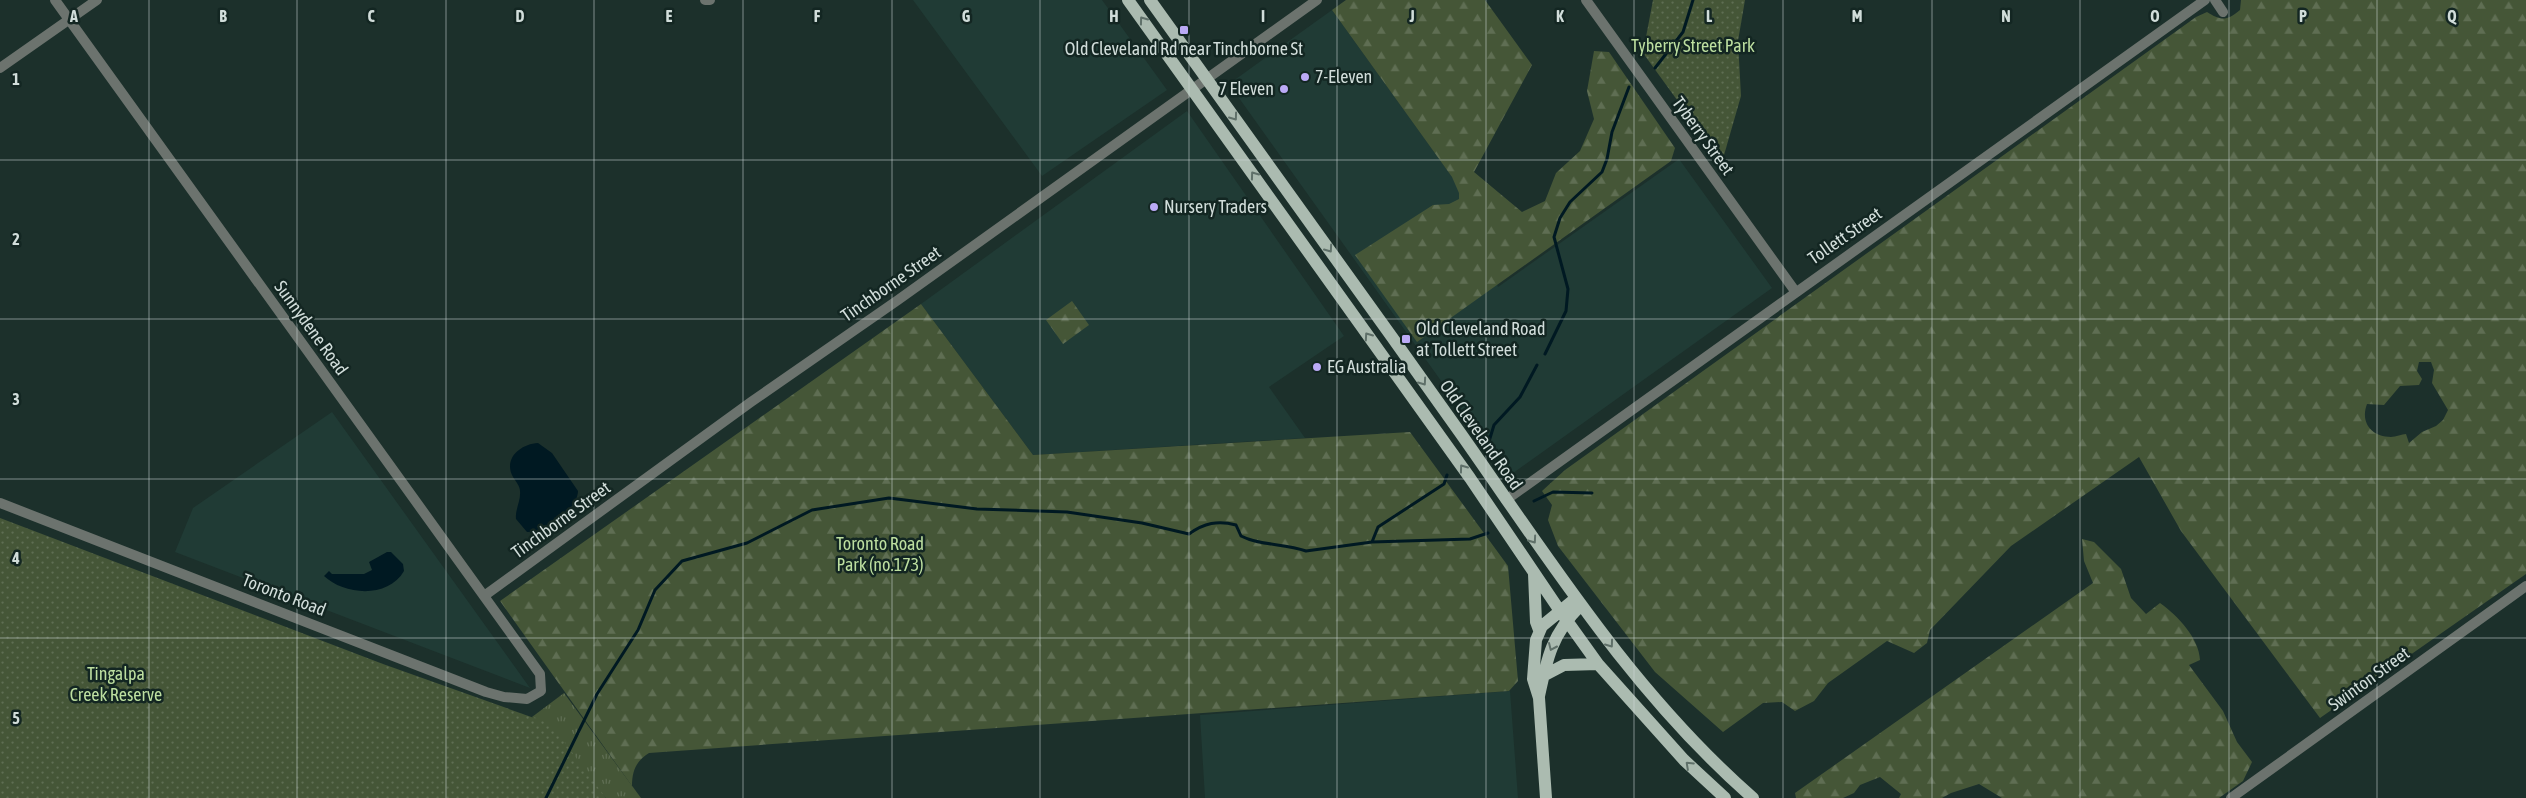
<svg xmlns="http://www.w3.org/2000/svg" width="2526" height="798" font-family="'Asap Condensed',sans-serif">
	<defs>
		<pattern id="grass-tufts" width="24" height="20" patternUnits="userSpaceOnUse" patternTransform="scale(1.25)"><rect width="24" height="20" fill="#455637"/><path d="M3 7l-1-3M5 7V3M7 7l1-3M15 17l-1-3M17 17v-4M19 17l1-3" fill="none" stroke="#5f6e53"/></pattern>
		<pattern id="forest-firs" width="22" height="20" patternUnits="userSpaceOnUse" patternTransform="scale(1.25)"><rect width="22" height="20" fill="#455637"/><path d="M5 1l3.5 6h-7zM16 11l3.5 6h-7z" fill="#5f6e53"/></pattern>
		<pattern id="park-dots" width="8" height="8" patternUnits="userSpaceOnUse" patternTransform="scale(1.25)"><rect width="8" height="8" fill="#455637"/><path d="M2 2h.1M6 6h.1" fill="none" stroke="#5f6e53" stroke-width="1.8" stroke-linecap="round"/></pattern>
	</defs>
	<rect width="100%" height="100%" fill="#1c302b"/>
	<!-- built -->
	<path fill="#203b35" d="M913,0H1102L1167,90L1042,176Z
		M1332,10L1463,192L1498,287L1679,159L1772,288L1509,476L1229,84Z
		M1187,111L1344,336L1269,387L1305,438L1033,455L921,304Z
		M332,412L530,688L175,552L193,508Z
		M1510,691L1518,798H1205L1200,715Z"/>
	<!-- grass -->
	<path fill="url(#grass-tufts)" d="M564,693L641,798H606L532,717Z"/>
	<!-- forest -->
	<path fill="url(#forest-firs)" fill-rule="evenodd" d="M1346,0H1485L1532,65L1474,172L1522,212L1545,201L1556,173L1580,151L1594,119L1587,91L1594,51L1609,52L1675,148L1671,161L1417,342L1355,255L1433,205L1449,204L1459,199V193L1452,177L1332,10Z
		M2241,0H2526V574L2320,718L2181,531L2139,457L2011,546L1930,630L1927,643L1914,653L1887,641L1828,683L1814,701L1795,711L1782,702L1763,703L1723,732L1655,672L1558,546L1548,520L1552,505L1542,491L1565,470L2196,17L2207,12C2221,21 2227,21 2240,10ZM2419,362H2431L2434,370L2432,383L2448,410L2443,420L2436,426L2422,432L2409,443L2406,434C2402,434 2396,437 2391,437C2371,437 2360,422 2367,404L2384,405L2400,386L2419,385L2422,379L2417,371Z
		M1072,301L1089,325L1063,344L1046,320Z
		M921,304L1033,455L1410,432L1508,566L1518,681L1509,691L649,753C636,761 632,771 632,786L500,601Z
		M2082,539L2094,542L2121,569L2131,598L2146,614L2160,603C2178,616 2199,638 2200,660L2189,665L2223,711L2237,742L2252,762L2243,781L2219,798H2002L1979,784L1951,793L1942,798H1899L1901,794L1880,777L1860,785L1854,793L1843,798H1796L1795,793L2093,583L2084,561Z"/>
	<!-- park -->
	<path fill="url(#park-dots)" d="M1653,0H1745L1738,41L1741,96L1722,162L1643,53Z
		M0,518L383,664L551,724L606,798H0Z"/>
	<!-- water -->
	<path fill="#001922" d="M538,443L552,453L578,491C578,509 544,534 527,532L516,519C515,509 521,501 520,491C520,486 516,482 513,477C503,459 520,444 538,443Z
		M387,552H391L403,564L404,571C388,599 344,595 324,576L329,571L332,574H364L372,570L369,562Z"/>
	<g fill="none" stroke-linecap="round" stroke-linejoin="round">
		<!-- stream -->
		<path stroke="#001922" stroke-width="3" d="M1655,68L1683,32L1693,0
			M1545,354L1566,311L1568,289L1554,237L1560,218L1570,202L1602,172L1607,159L1612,132L1629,87
			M1487,448L1494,425L1520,397L1537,365
			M1534,501L1553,492L1592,493
			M1372,542L1378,527L1444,484L1447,475
			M546,798L597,694L638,630L655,590L682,561L747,543L812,510L889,498L977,509L1067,512L1142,523L1189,534C1204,523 1218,520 1236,525L1241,536C1260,546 1285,543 1306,551L1372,542L1470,539L1488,533"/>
		<!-- street -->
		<path stroke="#6c736e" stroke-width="10" d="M705,0H710
			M1586,0L1795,291
			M2215,0L2223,12
			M0,68L97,0
			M1506,500L2205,0
			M0,503L486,692L504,697L527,699L541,691L540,674L55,0
			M484,596L751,402L898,300L1317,0
			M2231,798L2526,586"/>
		<!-- primary -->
		<path stroke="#abbbb0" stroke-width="12" d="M1128,0L1470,478L1560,611L1598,664L1684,760L1725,798
			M1150,0C1254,145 1358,289 1461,434C1551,562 1634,694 1753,798
			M1534,574L1536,622L1539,630
			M1543,676L1564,665L1598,664
			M1539,696C1547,658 1552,634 1580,606
			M1546,798L1539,698L1533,679L1536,640L1542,626L1575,599"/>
	</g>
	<!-- one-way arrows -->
	<defs><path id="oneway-chevron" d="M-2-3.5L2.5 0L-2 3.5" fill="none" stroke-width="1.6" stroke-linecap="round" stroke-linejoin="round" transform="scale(1.25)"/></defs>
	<g stroke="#5f7069">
		<use href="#oneway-chevron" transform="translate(1143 20) rotate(-126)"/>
		<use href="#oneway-chevron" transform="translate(1234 117) rotate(54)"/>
		<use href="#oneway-chevron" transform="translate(1254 175) rotate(-126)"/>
		<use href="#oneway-chevron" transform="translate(1329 249) rotate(55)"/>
		<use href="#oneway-chevron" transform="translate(1368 336) rotate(-125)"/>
		<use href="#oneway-chevron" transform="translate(1423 382) rotate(55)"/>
		<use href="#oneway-chevron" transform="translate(1463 468) rotate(-126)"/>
		<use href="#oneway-chevron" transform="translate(1533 540) rotate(55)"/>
		<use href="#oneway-chevron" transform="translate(1610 644) rotate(54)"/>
		<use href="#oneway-chevron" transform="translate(1552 647) rotate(114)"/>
		<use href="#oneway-chevron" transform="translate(1689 765) rotate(-137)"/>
	</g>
	<!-- grid -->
	<path fill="none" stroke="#d1ddda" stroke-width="1" stroke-opacity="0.55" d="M149,0V798M297,0V798M446,0V798M594,0V798M743,0V798M892,0V798M1040,0V798M1189,0V798M1337,0V798M1486,0V798M1634,0V798M1783,0V798M1932,0V798M2080,0V798M2229,0V798M2377,0V798M0,160H2526M0,319H2526M0,479H2526M0,638H2526"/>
	<!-- markers -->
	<g fill="#bbaaf6" stroke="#132622" stroke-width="2">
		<rect x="1179" y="25" width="10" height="10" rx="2.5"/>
		<circle cx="1305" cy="77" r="5"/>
		<circle cx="1284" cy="89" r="5"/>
		<circle cx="1154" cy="207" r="5"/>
		<rect x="1401" y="334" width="10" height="10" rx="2.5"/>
		<circle cx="1317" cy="367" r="5"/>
	</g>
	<g text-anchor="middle" stroke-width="5" stroke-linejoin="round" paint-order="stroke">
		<!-- park labels -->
		<g font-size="18" fill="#bddfa0" stroke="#132622">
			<text x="1693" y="52">Tyberry Street Park</text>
			<text x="880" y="550">Toronto Road<tspan x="880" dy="21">Park (no.173)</tspan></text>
			<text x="116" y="680">Tingalpa<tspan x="116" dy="21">Creek Reserve</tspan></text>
		</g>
		<!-- poi labels -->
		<g font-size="18" fill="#d1ddda" stroke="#132622" text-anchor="start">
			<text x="1184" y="55" text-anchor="middle">Old Cleveland Rd near Tinchborne St</text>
			<text x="1315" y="83">7-Eleven</text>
			<text x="1274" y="95" text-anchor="end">7 Eleven</text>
			<text x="1164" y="213">Nursery Traders</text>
			<text x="1416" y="335">Old Cleveland Road<tspan x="1416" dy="21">at Tollett Street</tspan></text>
			<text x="1327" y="373">EG Australia</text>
		</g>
		<!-- street labels -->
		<g font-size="18" fill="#d1ddda" stroke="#132622">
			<text transform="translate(1703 136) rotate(54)" y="6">Tyberry Street</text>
			<text transform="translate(1845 236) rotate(-35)" y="6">Tollett Street</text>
			<text transform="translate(891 284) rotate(-35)" y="6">Tinchborne Street</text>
			<text transform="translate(311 328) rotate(54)" y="6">Sunnydene Road</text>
			<text transform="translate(1481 435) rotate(55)" y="6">Old Cleveland Road</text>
			<text transform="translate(561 520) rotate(-36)" y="6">Tinchborne Street</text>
			<text transform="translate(284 595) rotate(21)" y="6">Toronto Road</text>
			<text transform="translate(2369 679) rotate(-36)" y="6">Swinton Street</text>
		</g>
	</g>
	<g font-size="16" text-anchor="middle" font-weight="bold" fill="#d1ddda" stroke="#132622" stroke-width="5" stroke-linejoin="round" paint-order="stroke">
		<text x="74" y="22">A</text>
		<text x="223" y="22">B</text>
		<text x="371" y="22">C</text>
		<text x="520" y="22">D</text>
		<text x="669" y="22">E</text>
		<text x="817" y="22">F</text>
		<text x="966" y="22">G</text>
		<text x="1114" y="22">H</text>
		<text x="1263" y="22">I</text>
		<text x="1412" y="22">J</text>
		<text x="1560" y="22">K</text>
		<text x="1709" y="22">L</text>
		<text x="1857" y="22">M</text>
		<text x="2006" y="22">N</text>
		<text x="2155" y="22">O</text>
		<text x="2303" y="22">P</text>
		<text x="2452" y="22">Q</text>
		<text x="16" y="85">1</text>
		<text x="16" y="245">2</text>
		<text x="16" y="405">3</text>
		<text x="16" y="564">4</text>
		<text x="16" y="724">5</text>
	</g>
</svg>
